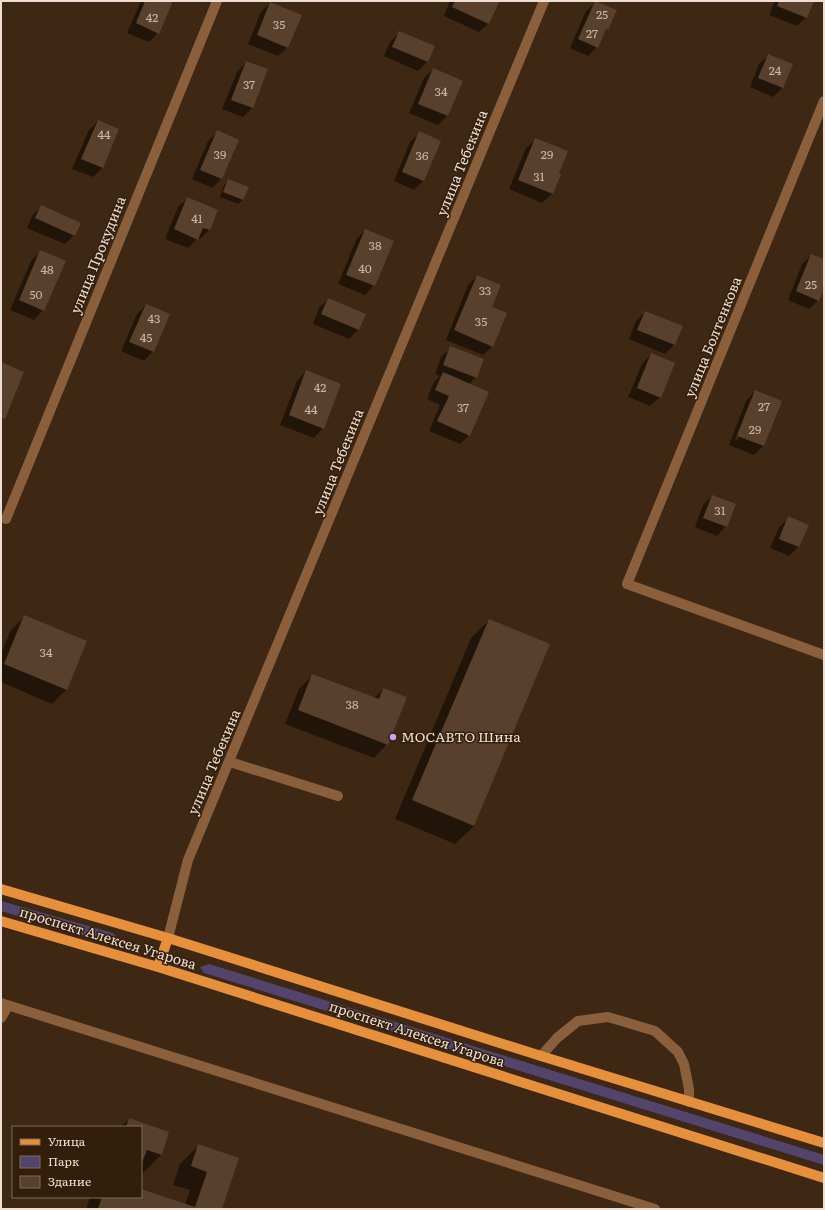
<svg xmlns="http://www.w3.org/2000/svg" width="825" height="1210" font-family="Literata,serif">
	<rect width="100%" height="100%" fill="#3e2814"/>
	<!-- green -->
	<path fill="#53446d" d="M1,901L113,933L118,939L117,942L112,944L1,911Z
		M209,964L824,1155V1165L204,973L200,967Z"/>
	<!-- shadow -->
	<path fill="#0007" fill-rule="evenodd" d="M141,1H172L158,33L149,42L127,33Z
		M450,1H496L489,23L479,32L444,16Z
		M775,1H813L806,17L797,26L769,15Z
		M596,2L607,29L603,33L597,47L588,56L570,48L586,11Z
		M270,3L288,47L278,56L248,44L261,12Z
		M399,33L428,61L418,71L384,56L390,42Z
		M769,55L782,88L773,97L750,87L759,64Z
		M246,62L252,108L243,117L222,109L237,72Z
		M433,69L462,81L447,116L438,125L409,113L424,78Z
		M98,121L118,129L102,168L93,177L72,169L89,130Z
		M218,132L221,179L212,188L192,179L208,141Z
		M420,133L423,181L414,190L394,181L410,142Z
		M536,139L557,173L560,174L552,194L542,203L509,189L526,148Z
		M229,180L243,200L238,204L220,197L224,185Z
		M188,198L209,230L200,239L198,238L188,248L165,239L178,207Z
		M41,207L74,235L65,244L27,228L32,216Z
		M365,230L374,285L365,295L338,284L356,240Z
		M40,252L43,310L34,320L10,310L31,261Z
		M812,255L824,260V286L818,300L809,309L788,300L802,264Z
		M477,276L491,307L493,346L483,355L446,340L468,285Z
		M328,299L364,314L358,330L349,339L313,324L319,308Z
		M146,305L153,351L144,361L121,351L137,314Z
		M645,312L674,345L665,354L629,339L636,321Z
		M451,348L476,377L469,384V435L460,444L429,431L440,405L427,399L434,382L440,376L435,374L441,357Z
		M651,354L660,397L650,406L628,397L642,364Z
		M306,371L323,428L314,438L280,425L297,381Z
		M755,391L764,445L754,455L729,445L746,401ZM750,401H752L737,441L735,440Z
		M712,496L726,526L717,536L695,527L703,505Z
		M789,518L798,547L789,556L770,548L779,527Z
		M25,616L86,642L66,690L52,704L1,682V653L11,630Z
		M489,620L474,826L455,844L395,819L471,638Z
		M313,675L374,699L383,689L387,744L374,758L285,724L299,689Z
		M129,1119L168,1132L161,1155L143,1173L141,1172V1127H121Z
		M198,1146L221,1209H86L90,1197H141V1190L185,1204L190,1190L173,1185L180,1164Z"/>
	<!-- building -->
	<path fill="#58402c" d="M145,1H173L159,34L136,23Z
		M455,1H498L499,2L489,24L452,7Z
		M595,1L617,10L608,30L606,29L598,48L578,39Z
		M779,1H814L807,18L777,6Z
		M270,2L302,15L288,48L257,35Z
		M399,31L435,46L428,62L392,47Z
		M768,54L793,64L783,88L758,78Z
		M246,61L268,69L253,108L231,100Z
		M433,68L463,81L448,116L418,104Z
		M98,120L119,129L103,168L81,159Z
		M217,130L239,140L222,179L200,170Z
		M419,131L441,141L424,181L402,172Z
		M535,138L568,151L559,173L561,174L553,194L518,180Z
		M228,179L249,187L243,200L223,192Z
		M187,197L218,210L210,230L203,228L198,240L174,229Z
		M41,205L81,223L75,236L35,218Z
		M365,229L394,241L375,286L346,275Z
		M40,250L66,261L44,311L19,300Z
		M811,254L824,259V289L819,301L796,291Z
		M477,275L501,285L492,307L507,313L493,347L454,330Z
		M328,298L366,314L359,330L321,314Z
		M146,304L170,314L154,352L129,342Z
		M645,311L683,326L675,345L637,330Z
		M450,346L484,359L477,378L443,365Z
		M651,353L675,363L661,398L637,388Z
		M1,362L24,372L5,419L1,417Z
		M306,370L341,384L324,429L289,415Z
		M443,372L489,392L470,436L437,421L449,396L435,390Z
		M755,390L782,401L764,446L737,436Z
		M712,495L736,504L727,527L703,518Z
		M788,516L809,525L799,547L779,539Z
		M24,615L87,641L67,690L4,664Z
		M489,619L550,644L474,826L412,800Z
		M312,674L379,699L383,688L407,697L388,745L298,710Z
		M129,1118L169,1132L162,1155L147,1150L141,1165V1127H126Z
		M198,1144L239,1158L222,1209H98L102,1197H141V1189L195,1207L207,1172L191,1166Z"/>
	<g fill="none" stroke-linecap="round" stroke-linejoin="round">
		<!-- minor -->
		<path stroke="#8a603c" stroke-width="10" d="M824,101L627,584L824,655
			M6,519L217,1
			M230,762L338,796
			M168,938L188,860L544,1
			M1,1003L655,1209
			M1,1018L8,1006
			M541,1056L557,1038L578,1021L608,1017L655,1031L678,1052L684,1064L689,1089V1102"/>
		<!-- major -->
		<path stroke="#e6903c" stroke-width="10" d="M1,889L168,938L541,1056L824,1143
			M1,921L158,967L824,1178
			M158,967L168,938"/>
	</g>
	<!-- markers -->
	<circle fill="#c2a7f2" stroke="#331e0a" stroke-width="1.5" cx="393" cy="737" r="4"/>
	<g text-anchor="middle" stroke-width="3" stroke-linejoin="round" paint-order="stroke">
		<!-- number labels -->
		<g font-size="12" fill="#c8b7a9">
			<text x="602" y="19">25</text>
			<text x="152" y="22">42</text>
			<text x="279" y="29">35</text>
			<text x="592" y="38">27</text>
			<text x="775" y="75">24</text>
			<text x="249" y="89">37</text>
			<text x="441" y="96">34</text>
			<text x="104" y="139">44</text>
			<text x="220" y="159">39</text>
			<text x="547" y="159">29</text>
			<text x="422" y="160">36</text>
			<text x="539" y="181">31</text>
			<text x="197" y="223">41</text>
			<text x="375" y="250">38</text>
			<text x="365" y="273">40</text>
			<text x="47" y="274">48</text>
			<text x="811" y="289">25</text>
			<text x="485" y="295">33</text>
			<text x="36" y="299">50</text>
			<text x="154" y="323">43</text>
			<text x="481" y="326">35</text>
			<text x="146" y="342">45</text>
			<text x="320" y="392">42</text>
			<text x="764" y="411">27</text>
			<text x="463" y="412">37</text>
			<text x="311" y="414">44</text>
			<text x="755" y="434">29</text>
			<text x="720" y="515">31</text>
			<text x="46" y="657">34</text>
			<text x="352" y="709">38</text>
		</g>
		<!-- street labels -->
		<g font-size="14" fill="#eddfd3" stroke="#331e0a">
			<text transform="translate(462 163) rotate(-68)" y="5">улица Тебекина</text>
			<text transform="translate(98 255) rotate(-68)" y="5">улица Прокудина</text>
			<text transform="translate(713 337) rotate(-68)" y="5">улица Болтенкова</text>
			<text transform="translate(338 462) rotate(-68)" y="5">улица Тебекина</text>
			<text transform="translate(214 762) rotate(-67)" y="5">улица Тебекина</text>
			<text transform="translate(108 938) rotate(17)" y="5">проспект Алексея Угарова</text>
			<text transform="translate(417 1034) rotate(18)" y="5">проспект Алексея Угарова</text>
		</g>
		<!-- poi labels -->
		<g font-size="14" fill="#eddfd3" stroke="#331e0a" text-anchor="start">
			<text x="401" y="742">МОСАВТО Шина</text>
		</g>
	</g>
	<!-- border -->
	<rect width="825" height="1210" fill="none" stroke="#eddfd3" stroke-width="4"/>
	<!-- legend -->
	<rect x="12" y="1126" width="130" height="72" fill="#331e0a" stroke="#7d6b5a"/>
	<rect x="20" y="1139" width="20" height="6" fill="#e6903c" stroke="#7d6b5a"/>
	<text x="48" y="1146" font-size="12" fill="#eddfd3">Улица</text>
	<rect x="20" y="1156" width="20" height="12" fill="#53446d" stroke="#7d6b5a"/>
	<text x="48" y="1166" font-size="12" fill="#eddfd3">Парк</text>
	<rect x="20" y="1176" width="20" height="12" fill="#58402c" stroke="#7d6b5a"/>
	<text x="48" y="1186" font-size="12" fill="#eddfd3">Здание</text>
</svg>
